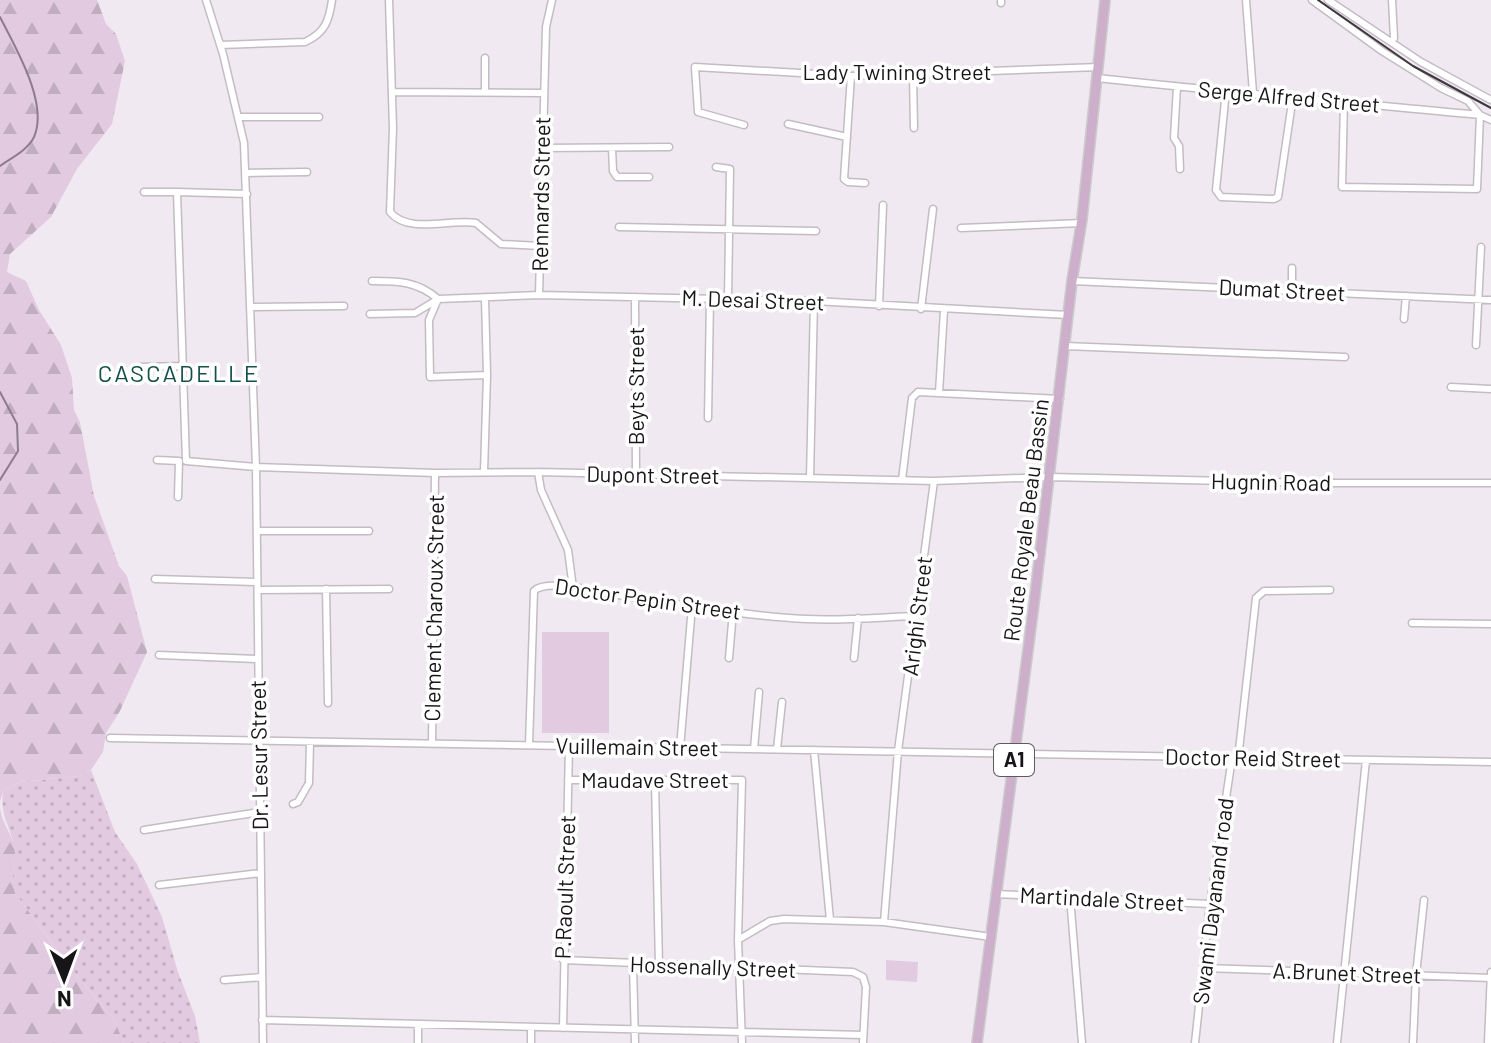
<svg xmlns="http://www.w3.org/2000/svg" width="1491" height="1043" font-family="Barlow,sans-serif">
	<defs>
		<pattern id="grass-dots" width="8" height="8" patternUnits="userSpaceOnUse" patternTransform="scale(2)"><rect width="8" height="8" fill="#e2cbe1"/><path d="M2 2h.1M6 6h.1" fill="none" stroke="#c1adc0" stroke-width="1.8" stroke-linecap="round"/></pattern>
		<pattern id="forest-firs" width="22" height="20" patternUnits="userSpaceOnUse" patternTransform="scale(2)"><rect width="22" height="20" fill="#e2cbe1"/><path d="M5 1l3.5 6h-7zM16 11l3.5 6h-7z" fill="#c1adc0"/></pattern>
	</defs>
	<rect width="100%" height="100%" fill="#f1e9f1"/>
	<!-- grass -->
	<path fill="url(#grass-dots)" d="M91,770L115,832L137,864L162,917L178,972L195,1016L200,1043H124L114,1020L69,966L15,893C9,875 17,865 14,847C10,824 0,818 3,791L20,782L79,776Z"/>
	<!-- forest -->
	<path fill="url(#forest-firs)" d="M0,0H97L106,24L116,34L125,61L112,124L77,169L51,217L10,254L7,272L26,281L39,310L61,345L72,378L74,410L80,422L94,496L119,566L127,576L147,652L120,711L106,733L103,752L91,770L79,776L20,782L3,791L0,802Z
		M0,807C1,822 11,832 14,846C18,864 9,873 15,893L69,966L114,1020L124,1043H0Z"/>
	<!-- park -->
	<path fill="#e2cbe1" d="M542,632H609V733H542Z
		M886,960L918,962L917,982L886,980Z"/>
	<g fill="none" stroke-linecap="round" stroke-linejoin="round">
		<!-- stream -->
		<path stroke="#8e7c8e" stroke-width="2" d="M0,17C15,47 49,103 34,137C28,150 11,158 0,166
			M0,392L17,424L18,451L0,480"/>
		<defs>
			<path id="street" d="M206,0L223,54L244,143L256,467L263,1043
				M389,0L393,128L390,212C409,235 451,218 476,223L501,244L540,246
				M1246,0L1253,93
				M1312,0L1382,51L1441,88L1468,101L1480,115L1491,120
				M1328,0L1421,62L1491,100
				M1392,0L1394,38
				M1001,3V0
				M220,45L305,42C325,33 329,21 332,0
				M851,76L844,179L848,182L865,183
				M913,76L914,128
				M1097,78C1225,92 1353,103 1480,115L1477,189L1342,187L1344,101
				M1177,87L1174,138L1179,146L1180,169
				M1226,91L1216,190L1221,197L1274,199L1278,197L1293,96
				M392,92L543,93
				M485,92V58
				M239,117H319
				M788,124L847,137
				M744,125L698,112L695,67L851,76L1099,67
				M543,148L669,147
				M612,148L613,171L617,177H649
				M716,167L730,169L728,299
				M246,173L307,172
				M144,192H177
				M247,194L177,192L186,461L256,467L435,473L538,472L934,481L1050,477L1313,483H1491
				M619,227L816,231
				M961,228L1082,223
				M1292,268V290
				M372,281C398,281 417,281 438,299
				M1072,281L1491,300
				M539,295L546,27L552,0
				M635,297L636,475
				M438,299L539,295L814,301L1068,315
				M438,299L429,320L430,377L487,375L485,298
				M879,306L883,205
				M251,307L344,306
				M921,309L933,209
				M370,314L415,313L435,301
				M1404,319L1406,296
				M1476,345L1481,247
				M1065,346L1345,357
				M140,367L183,366
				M1451,387L1491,389
				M939,393L944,310
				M708,418L710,299
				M157,460L179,461
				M484,472L487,375
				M538,472L541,490L568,550L573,588
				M810,478L814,301
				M902,480L912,398L918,392L1060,399
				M178,497L179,461
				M257,531H369
				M155,579L257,582
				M326,589L328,703
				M258,590L389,589
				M1412,623L1491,624
				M159,655L258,659
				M729,658L733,611
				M854,658L858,618
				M110,738L1491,762
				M432,744L435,473
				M529,745L534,591C547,578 599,592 618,595C680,604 744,616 807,619C844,621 881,617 917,616
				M680,748L692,606
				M754,749L759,692
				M777,749L782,702
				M814,750L830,920
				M1238,759L1256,598L1264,591L1330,590
				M568,780H742L738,940L742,1043
				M655,781L659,966
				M293,804L298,802L309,783L310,742
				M144,830L260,812
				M159,885L261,873
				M995,894L1210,904
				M1070,897L1082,1043
				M884,922L898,751L934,481
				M738,940L770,921L784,919L884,922L991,937
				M563,960L853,972L863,977L866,987L863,1043
				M633,964L635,1043
				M1204,968L1491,978
				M224,980L262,977
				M262,1020L863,1035
				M563,1028L569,746
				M418,1043V1024
				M531,1043V1027
				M1195,1043L1210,904L1232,758
				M1337,1043L1366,760
				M1413,1043L1416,975L1424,900
				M1488,1043L1491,972"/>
			<path id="primary" d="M977,1043L1035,596L1072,281L1082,219L1105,0"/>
		</defs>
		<!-- street casing -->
		<use href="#street" stroke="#c3bcc3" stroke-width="9"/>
		<!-- primary casing -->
		<use href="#primary" stroke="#ccc" stroke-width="12"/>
		<!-- street -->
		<use href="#street" stroke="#fff" stroke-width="6"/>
		<!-- primary -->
		<use href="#primary" stroke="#cdafcc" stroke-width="9"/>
		<!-- tram -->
		<path stroke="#3c383c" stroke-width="2" d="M1318,0L1413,66L1491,108"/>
	</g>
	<g text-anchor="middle" stroke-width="7" stroke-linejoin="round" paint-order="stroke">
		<!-- shield labels -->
		<rect fill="#fff" stroke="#5d5b5d" stroke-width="2" x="994" y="744" width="40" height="32" rx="6"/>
		<g font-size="20" font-weight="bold" fill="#181518">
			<text x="1014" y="767">A1</text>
		</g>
		<!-- street labels -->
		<g font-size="22" fill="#181518" stroke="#fff">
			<text x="897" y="80">Lady Twining Street</text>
			<text transform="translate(1289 97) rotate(5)" y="8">Serge Alfred Street</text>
			<text transform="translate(541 194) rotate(-89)" y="8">Rennards Street</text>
			<text transform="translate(1282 290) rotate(3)" y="8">Dumat Street</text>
			<text transform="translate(753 300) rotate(2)" y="8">M. Desai Street</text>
			<text transform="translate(636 386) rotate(-90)" y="8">Beyts Street</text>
			<text transform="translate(653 475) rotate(1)" y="8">Dupont Street</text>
			<text transform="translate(1271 482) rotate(1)" y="8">Hugnin Road</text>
			<text transform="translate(1026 520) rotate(-83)" y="8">Route Royale Beau Bassin</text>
			<text transform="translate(648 599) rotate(8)" y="8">Doctor Pepin Street</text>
			<text transform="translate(434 608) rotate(-89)" y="8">Clement Charoux Street</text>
			<text transform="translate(917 616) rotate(-83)" y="8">Arighi Street</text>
			<text transform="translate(637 747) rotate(1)" y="8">Vuillemain Street</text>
			<text transform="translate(259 755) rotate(-91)" y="8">Dr. Lesur Street</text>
			<text transform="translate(1253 758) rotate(1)" y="8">Doctor Reid Street</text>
			<text x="655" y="788">Maudave Street</text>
			<text transform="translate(565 887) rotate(-88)" y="8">P.Raoult Street</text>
			<text transform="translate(1102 899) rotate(3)" y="8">Martindale Street</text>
			<text transform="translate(1213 901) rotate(-83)" y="8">Swami Dayanand road</text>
			<text transform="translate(713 967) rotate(2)" y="8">Hossenally Street</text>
			<text transform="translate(1347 973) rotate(2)" y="8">A.Brunet Street</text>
		</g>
		<!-- neighbourhood labels -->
		<g font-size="24" letter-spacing="2" fill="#14504b" stroke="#fff">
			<text x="179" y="382">CASCADELLE</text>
		</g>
	</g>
	<!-- north arrow -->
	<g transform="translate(64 979) rotate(179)" stroke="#ffffff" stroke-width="6" paint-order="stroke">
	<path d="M0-6L14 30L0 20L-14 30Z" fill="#181518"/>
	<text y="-12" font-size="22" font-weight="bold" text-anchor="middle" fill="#181518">N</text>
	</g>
</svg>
